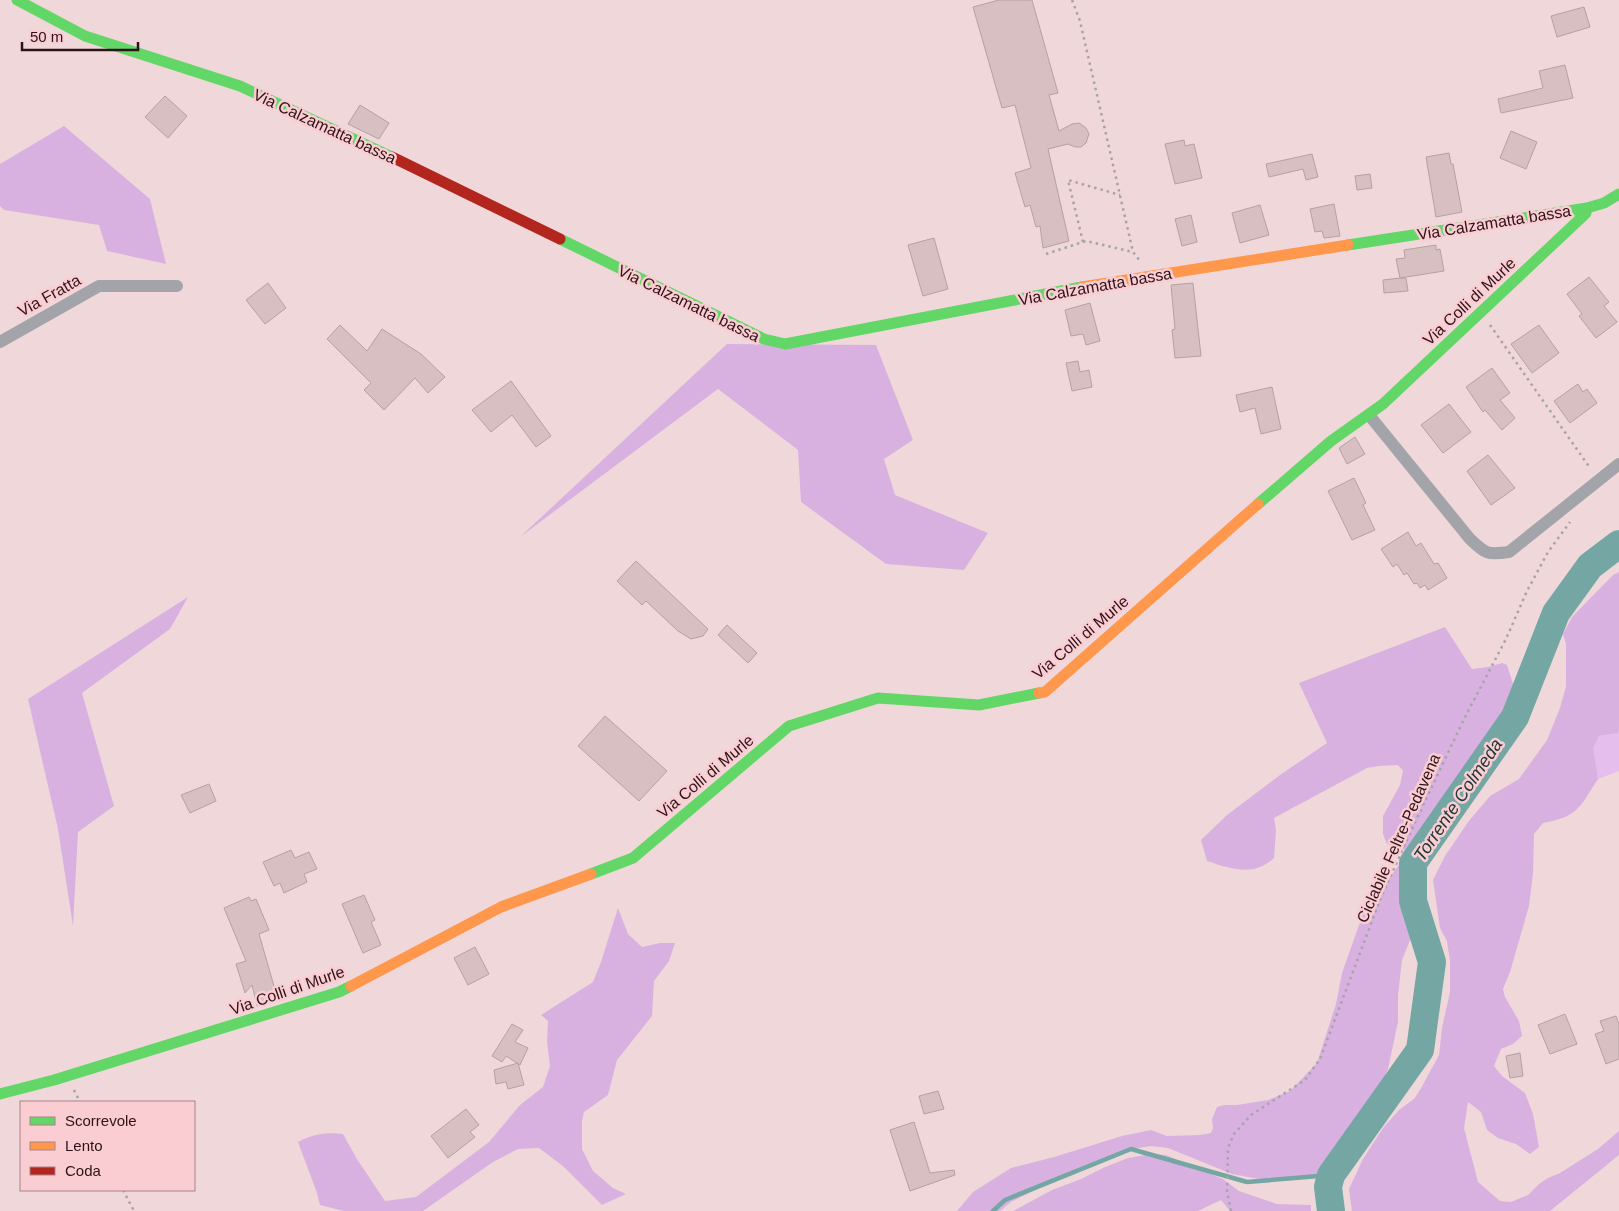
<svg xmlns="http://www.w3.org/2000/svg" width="1619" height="1211" font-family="Arial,sans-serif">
	<rect width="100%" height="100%" fill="#f0d8da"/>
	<!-- green -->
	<path fill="#e5beee" d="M1619,727V771L1598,779L1592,748L1599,736L1617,733Z"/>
	<!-- forest -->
	<path fill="#d8b1e1" d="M64,126L150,199L166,264L107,251L99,225L4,210L0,206V164Z
		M727,344L876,345L913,440L884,459L895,495L988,533L964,570L886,564L801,502L798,450L718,389L520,537Z
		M1619,572V727L1618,733L1599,736L1593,748L1598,779C1580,807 1578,817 1543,823L1534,834L1533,874L1529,906L1510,972L1503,989L1505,997L1519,1021L1522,1036L1513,1044L1501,1049L1494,1066L1502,1076L1525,1093L1533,1114L1539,1147L1530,1154L1516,1144L1498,1138L1487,1130L1481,1112L1468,1102L1464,1128L1478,1182L1500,1201L1511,1202L1528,1195L1539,1184L1548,1178L1560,1173L1598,1149L1619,1131V1155L1550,1211H1352L1349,1189L1363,1159L1383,1128L1399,1110L1414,1099L1420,1090L1439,1055L1442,1028L1450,992V961L1447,941L1440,928L1433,880L1445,856L1468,822L1490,796L1519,779L1547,740L1560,708L1566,686V644L1563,634L1572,617L1613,575Z
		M188,597L170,629L82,693L114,806L78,832L73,926L58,829L28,699Z
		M1445,627L1472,669L1488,667L1502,663L1507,665L1515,690L1516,701L1528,699L1500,743L1471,781L1452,828L1436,851L1419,855L1387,844L1383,834V816L1400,785L1403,771L1398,765L1379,766L1367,768L1274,818L1276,830L1274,858C1254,877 1231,869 1207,861L1201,840L1227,815L1280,775L1327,743L1299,683Z
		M1401,862L1418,865L1416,880L1424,919L1410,940L1402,960L1398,995V1022L1388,1069L1367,1116L1371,1128L1357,1150L1337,1174L1302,1179H1259L1232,1174L1168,1148L1151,1146L1126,1150L1078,1171L1049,1183L1011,1202L1000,1211H957L973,1192L1011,1168L1054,1157L1122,1136L1151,1130L1167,1136L1200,1135L1211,1133L1213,1128L1212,1119L1217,1107L1224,1105H1237L1268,1100L1290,1091L1317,1063L1336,1004L1342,973L1364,911L1371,896L1385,884Z
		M618,908L628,934L642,947L660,943H675L669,961L654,981L652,1016L617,1060L608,1095L584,1112L582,1121V1149L593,1171L613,1188L626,1194L602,1205L564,1167L539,1148L518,1149L493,1162L423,1211H344L320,1205L317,1193L298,1142C313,1134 327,1132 343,1134L357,1159L385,1201L416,1197L489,1142L520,1105L543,1087L550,1066L547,1042L548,1021L541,1015L593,982L601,962Z
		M1151,1154L1166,1155L1223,1179L1239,1191L1277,1204L1311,1205V1211H1230L1221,1200L1198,1211H1013L1052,1190L1081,1179L1103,1168L1128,1158Z"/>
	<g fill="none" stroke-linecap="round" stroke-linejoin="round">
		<!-- stream -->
		<path stroke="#74a6a3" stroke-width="4.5" d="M993,1211L1005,1200L1131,1149L1247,1182L1331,1175"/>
		<!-- river -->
		<path stroke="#74a6a3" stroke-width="28" d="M1331,1211L1328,1187L1331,1175L1420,1050L1432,962L1413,901V863L1515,717L1556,613L1590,566L1619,544"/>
	</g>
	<!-- building -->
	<path fill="#d8c0c2" stroke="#b7a0a2" d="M999,0H1032L1058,93L1049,95L1059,131L1072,124L1079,123L1086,128L1089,134L1086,143L1081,147H1075L1068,144L1048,149L1069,241L1043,248L1040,226L1036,227L1030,205L1025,207L1015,173L1031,168L1015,105L1002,108L973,7Z
		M1584,7L1590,27L1557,37L1551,16Z
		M1565,65L1573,98L1501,113L1498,99L1543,88L1539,71Z
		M165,96L187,116L168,138L145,117Z
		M360,105L389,123L379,139L348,124Z
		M1511,131L1537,142L1526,169L1500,158Z
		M1184,140L1185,146L1194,144L1202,178L1175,184L1165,144Z
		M1449,153L1451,164H1453L1462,212L1436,217L1426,157Z
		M1312,154L1318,177L1306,180L1303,169L1269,177L1266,164Z
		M1370,174L1372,188L1357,190L1355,176Z
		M1334,204L1340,236L1324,238L1322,231L1315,232L1310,209Z
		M1260,205L1269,235L1240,243L1232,213Z
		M1191,215L1197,242L1182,246L1175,219Z
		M934,238L948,289L923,296L908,245Z
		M1436,245V250L1440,249L1444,271L1400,278H1406L1408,291L1384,293L1383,280L1400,278L1396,259L1405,258L1404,250Z
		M1589,277L1609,302L1604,306L1617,322L1596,338L1579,316L1582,314L1567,294Z
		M268,283L286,308L265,324L246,300Z
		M1193,283L1201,356L1175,358L1172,330L1175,329L1171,285Z
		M1090,303L1100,341L1086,345L1083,334L1071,336L1065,310Z
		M340,325L367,351L382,329L421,354L445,377L428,393L415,378L384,410L364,390L371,383L327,339Z
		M1539,325L1559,353L1532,373L1511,344Z
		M1078,361L1080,372L1089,370L1092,387L1072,391L1066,363Z
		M1492,368L1510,393L1500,400L1515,418L1502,430L1485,410L1483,412L1466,387Z
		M511,381L551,436L536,447L512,415L491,432L472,410Z
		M1578,384L1583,392L1587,389L1597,403L1570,423L1554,401Z
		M1272,387L1281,429L1261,434L1255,408L1240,412L1236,395Z
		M1449,404L1471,432L1443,453L1421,425Z
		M1355,437L1365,454L1347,464L1339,448Z
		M1488,455L1515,488L1491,505L1467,471Z
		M1354,478L1366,503L1363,505L1375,530L1352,540L1328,491Z
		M1408,532L1416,546L1421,543L1434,564L1438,563L1447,578L1428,590L1425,585L1420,588L1417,583L1414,584L1407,573L1404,575L1397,564L1393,567L1381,549Z
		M636,561L708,629L703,636L691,639L678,631L646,601L642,605L617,581Z
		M727,625L757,653L748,663L718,635Z
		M605,716L667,771L639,801L578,746Z
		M209,784L216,801L190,813L181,795Z
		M291,850L295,858L309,852L317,869L304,874L307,882L284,893L280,883L274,886L263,862Z
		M364,895L375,920L371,922L381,945L363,953L342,904Z
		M249,897L251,901L256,899L269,930L259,934L278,1000L257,1006L252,985L245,993L236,964L246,961L224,908Z
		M475,947L489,974L468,985L454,958Z
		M1565,1014L1577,1044L1550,1054L1538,1025Z
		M1616,1016L1619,1024V1059L1606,1064L1595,1034L1604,1031L1600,1021Z
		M512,1024L523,1030L515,1042L528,1048L520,1065L506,1056L502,1062L492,1056Z
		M1520,1053L1523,1076L1510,1078L1506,1056Z
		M518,1063L524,1085L508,1089L506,1082L496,1084L494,1070Z
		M938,1091L944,1109L924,1114L919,1096Z
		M466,1109L479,1125L470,1132L475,1137L448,1158L431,1136Z
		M914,1122L930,1173L954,1170L955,1175L910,1191L890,1130Z"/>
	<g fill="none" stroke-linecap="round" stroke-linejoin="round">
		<!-- path -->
		<path stroke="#a8a3a7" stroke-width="2.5" stroke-dasharray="2.5 4" stroke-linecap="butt" d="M1072,0L1080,21L1133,252L1140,261
			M1083,242L1068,180L1120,195
			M1046,254L1086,241L1133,252
			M1490,325L1590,468
			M74,1090L80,1102
			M123,1190L134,1211
			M1231,1211L1227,1191L1228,1148L1234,1134L1251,1115L1305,1080L1320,1059L1380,900L1411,831L1464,719L1506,639L1527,591L1548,552L1570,522"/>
		<!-- street -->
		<path stroke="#a2a4aa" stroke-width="12" d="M0,342L99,286H177
			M1369,415L1470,539C1486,554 1487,555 1509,552L1619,464"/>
		<!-- fast -->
		<path stroke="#63d668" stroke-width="11" d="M17,0L85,36L240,86L392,157
			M560,239L764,339L785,344L1082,287
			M1348,245L1587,208L1604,203L1619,194
			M1258,504L1331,441L1383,404L1582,217L1586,213L1587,208
			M591,874L633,858L789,726L878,698L979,705L1039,693
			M0,1094L54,1080L339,992L351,986"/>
		<!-- slow -->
		<path stroke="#ff974d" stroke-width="11" d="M1082,287L1348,245
			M1039,693L1045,692L1258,504
			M351,986L501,907L591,874"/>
		<!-- jam -->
		<path stroke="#b3261e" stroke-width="11" d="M392,157L560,239"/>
	</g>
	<g text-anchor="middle" stroke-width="5" stroke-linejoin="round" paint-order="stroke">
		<!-- street labels -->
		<g font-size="16" fill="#2d1317" stroke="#facdd2">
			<text transform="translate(325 126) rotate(25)" y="6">Via Calzamatta bassa</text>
			<text transform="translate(1494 222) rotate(-9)" y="6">Via Calzamatta bassa</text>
			<text transform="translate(1095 286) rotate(-10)" y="6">Via Calzamatta bassa</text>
			<text transform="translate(49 295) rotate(-29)" y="6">Via Fratta</text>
			<text transform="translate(1469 301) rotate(-43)" y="6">Via Colli di Murle</text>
			<text transform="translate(689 303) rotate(26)" y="6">Via Calzamatta bassa</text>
			<text transform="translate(1080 637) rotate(-40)" y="6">Via Colli di Murle</text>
			<text transform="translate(705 776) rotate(-40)" y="6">Via Colli di Murle</text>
			<text transform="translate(1398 838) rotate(-66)" y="6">Ciclabile Feltre-Pedavena</text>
			<text transform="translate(287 990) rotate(-19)" y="6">Via Colli di Murle</text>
		</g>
		<!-- water labels -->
		<g font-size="18" font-style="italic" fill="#1b3634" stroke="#facdd2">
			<text transform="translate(1458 800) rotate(-56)" y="6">Torrente Colmeda</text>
		</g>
	</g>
	<!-- legend -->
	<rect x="20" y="1101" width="175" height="90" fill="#facdd2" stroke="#a88387"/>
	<rect x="30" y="1117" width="25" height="8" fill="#63d668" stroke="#a88387"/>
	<text x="65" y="1126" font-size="15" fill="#2d1317">Scorrevole</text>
	<rect x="30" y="1142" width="25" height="8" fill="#ff974d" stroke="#a88387"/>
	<text x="65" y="1151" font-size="15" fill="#2d1317">Lento</text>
	<rect x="30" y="1167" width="25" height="8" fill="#b3261e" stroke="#a88387"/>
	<text x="65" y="1176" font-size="15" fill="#2d1317">Coda</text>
	<!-- scale -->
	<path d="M22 42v8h116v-8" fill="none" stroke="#2d1317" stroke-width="2.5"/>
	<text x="30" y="42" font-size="15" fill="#2d1317" stroke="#facdd2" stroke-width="4" paint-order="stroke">50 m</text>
</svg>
